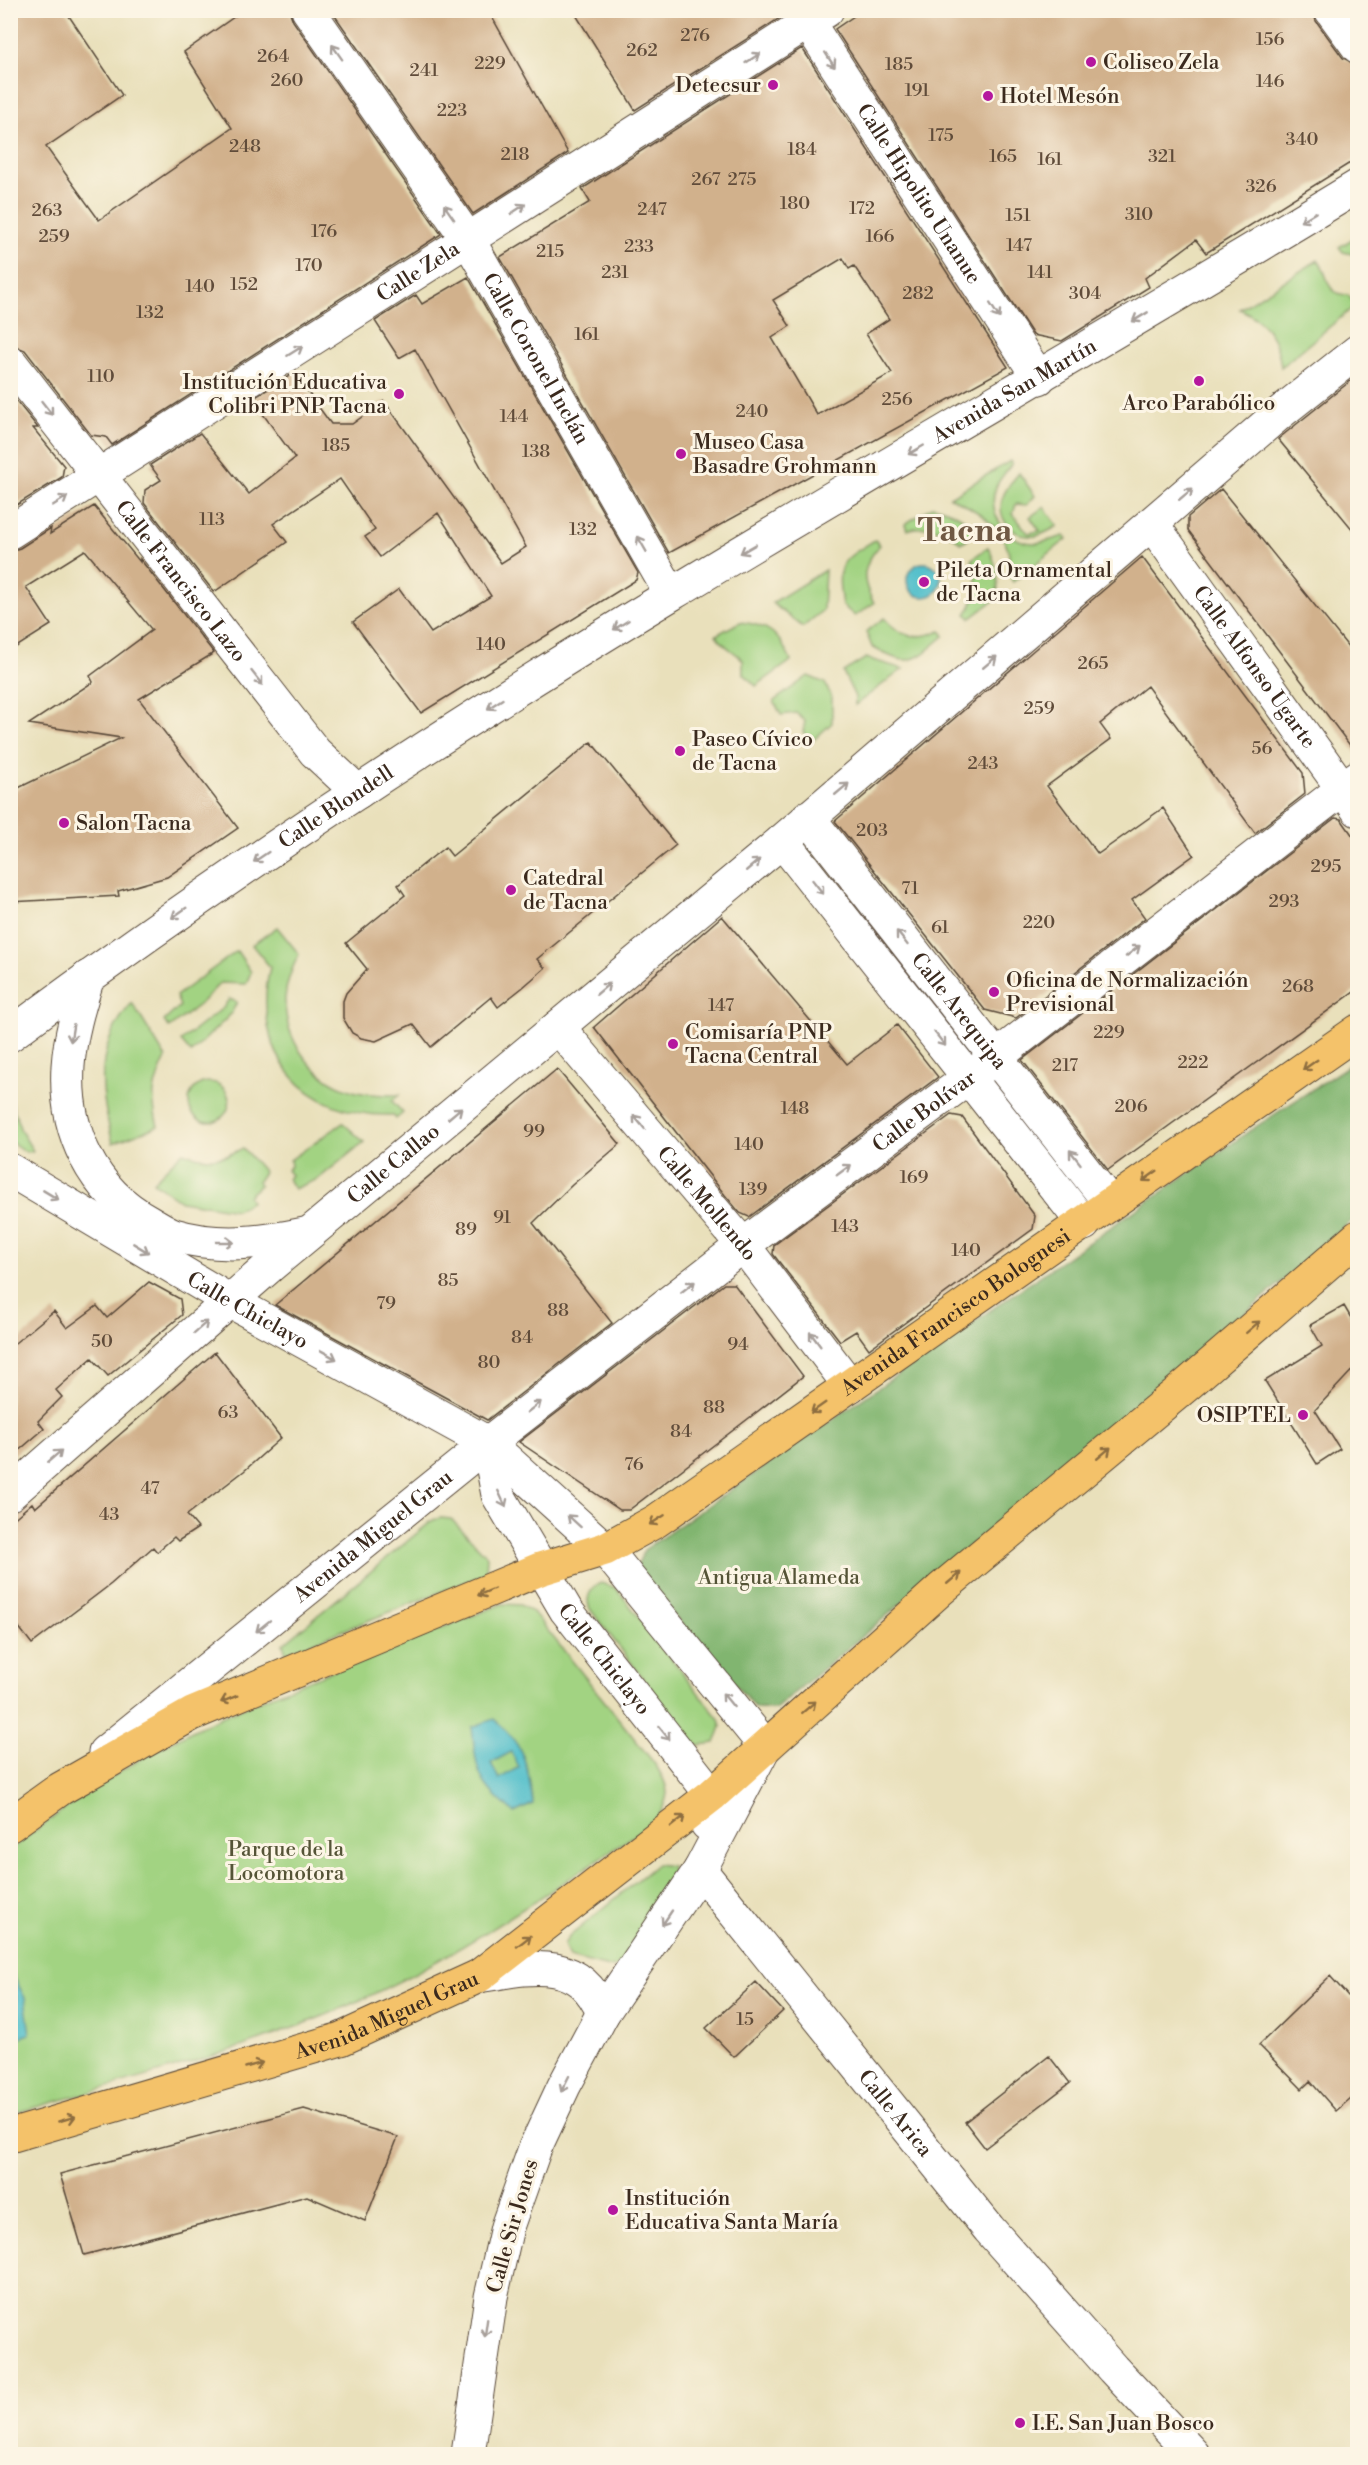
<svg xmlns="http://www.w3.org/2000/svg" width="1368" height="2465" font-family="'Libre Bodoni',serif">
	<rect width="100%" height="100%" fill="#fcf5e5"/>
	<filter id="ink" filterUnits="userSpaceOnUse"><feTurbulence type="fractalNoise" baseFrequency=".0167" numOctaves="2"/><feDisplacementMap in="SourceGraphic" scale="12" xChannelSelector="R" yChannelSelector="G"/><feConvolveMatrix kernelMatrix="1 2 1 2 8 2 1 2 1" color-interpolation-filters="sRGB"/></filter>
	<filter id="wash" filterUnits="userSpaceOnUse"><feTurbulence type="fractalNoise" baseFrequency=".008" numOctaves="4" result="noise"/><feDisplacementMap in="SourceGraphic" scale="24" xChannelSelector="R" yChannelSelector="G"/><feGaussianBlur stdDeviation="1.35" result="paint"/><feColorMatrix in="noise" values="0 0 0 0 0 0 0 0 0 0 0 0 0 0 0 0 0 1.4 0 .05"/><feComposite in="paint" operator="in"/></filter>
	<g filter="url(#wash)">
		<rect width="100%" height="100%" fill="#e9e0bb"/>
		<!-- green -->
		<path fill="#a2d382" stroke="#6e7e50" stroke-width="1.5" d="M1357,236V255L1343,252L1339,247Z
			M1318,260C1330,274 1323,294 1348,295L1356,305L1281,367C1278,339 1266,321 1240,309Z
			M1010,461L1012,464C1007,471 999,479 996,487C986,512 1006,542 1033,543C1044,543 1054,539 1064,536L1067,539L1013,582C1006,573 1011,560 1008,550C1000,523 973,508 950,497Z
			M1019,473L1035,496L1027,505L1016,504L1013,514L1028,533L1040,531L1030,517L1044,507L1058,526C1051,530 1044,534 1036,536C1013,539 995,518 1003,497C1006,487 1013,481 1019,473Z
			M933,506C952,511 965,517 978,532L961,543C945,529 927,524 907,530L905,524Z
			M875,540L880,545C862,565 860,580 874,603L855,616L842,605C835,562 841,561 875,540Z
			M988,547C997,564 999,579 997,598L971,618L966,614C979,598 979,579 972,559Z
			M825,570L823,610L803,627L772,603Z
			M884,618C901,638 916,640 941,631L944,636C913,663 910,668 872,647L866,632Z
			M740,622C770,625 779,634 791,661L756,686L743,673V660C732,649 726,649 716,635Z
			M866,658L903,669L855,705V697L843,672Z
			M808,676L825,683L832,698V723L812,741L803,732L805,721L796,713L781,715L774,701Z
			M277,927L299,954C292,968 286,982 285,998C284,1040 312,1079 353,1091C367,1095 384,1095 399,1095L392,1101L403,1113L396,1119L393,1115C304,1118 250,1054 270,967L252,945Z
			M237,951L251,972L246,984L220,983L199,1005L169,1028L164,1021L180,1006L176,996Z
			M229,999L237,1002L231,1014L191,1053L181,1041L224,1007Z
			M132,1003L166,1058C153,1085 150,1097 158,1126L113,1143C99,1091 94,1046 132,1003Z
			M189 1102a20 20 0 1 1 40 0a20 20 0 1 1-40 0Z
			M10,1098L21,1131L33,1151L26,1152L11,1142Z
			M343,1123L364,1142L318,1179L294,1189L288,1179L291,1175L287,1170L291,1166L290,1160Z
			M243,1148L264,1172L258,1181L260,1185L248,1196L251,1202L236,1210L181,1201L153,1182L183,1152C205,1161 222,1160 243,1148Z
			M441,1518L451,1519L487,1556L486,1574L286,1653L283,1644L433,1520Z
			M601,1583L616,1588L719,1719L721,1727L715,1743L699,1745L692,1742L590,1609C585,1598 590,1588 601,1583Z
			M502,1604L520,1605L533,1612L654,1763C671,1788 671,1796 655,1822C557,1886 463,1954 356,2002C245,2052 127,2082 11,2114V1849C75,1799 144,1752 219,1718C312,1677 408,1642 502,1604Z
			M657,1864L671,1866L672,1875L620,1965L613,1968L569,1957L564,1944L570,1936Z"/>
		<!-- forest -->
		<path fill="#81b570" stroke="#5e7047" stroke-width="1.5" d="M1357,1060V1216L1177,1373L775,1709L756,1708L635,1571L644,1550L1254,1128Z"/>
		<!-- water -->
		<path fill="#52bfcb" stroke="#467474" stroke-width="1.5" fill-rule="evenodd" d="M907 580a17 17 0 1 1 34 0a17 17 0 1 1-34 0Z
			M494,1719C526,1747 527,1763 533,1804L514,1813C477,1781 477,1776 472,1727ZM511,1752L519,1767L499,1779L491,1763Z
			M11,1971L25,1998L30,2034L11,2041V2002L17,1999L11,1985Z"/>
		<g id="blocks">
			<!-- building -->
			<path fill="#d1b18c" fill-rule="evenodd" d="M10,10H65L122,95L46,147L99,220L232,128L184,52L244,10H289L293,21L441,234L112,445L106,437L91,435L25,350L10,344Z
				M331,10H488L568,153L473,214Z
				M573,10H781L783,16L635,110Z
				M863,10H1313L1316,21L1343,58L1358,65V158L1206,253L1196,240L1145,278L1149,287L1062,341L1033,335L835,29Z
				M802,48L1008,367L669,553L500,257L590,202L582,189ZM843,258L849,269L854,266L889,319L866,334L892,373L817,415L772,338L790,326L773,300Z
				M468,277L638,573L636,580L421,713L353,622L399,589L431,633L491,596L438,513L380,557L365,537L375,530L340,479L273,524L287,542L214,592L144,503L145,490L161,480L150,465L200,433L249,494L295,458L252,399L294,373L331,424H352L384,401L501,563L526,547L415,349L399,358L375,321L416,295L422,304Z
				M1358,375V536L1278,439Z
				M10,393L38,428H33L64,466L62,477L10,509Z
				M1221,489L1358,659V756L1188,530V517Z
				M94,506L140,562V559L214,653L139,699L238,828L167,877L118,891L119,896L10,902V792L121,738L29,724L93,682L90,676L152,630L85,550L26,587L51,625L10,651V551L20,548L51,528L50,534Z
				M1142,557L1303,773L1305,794L1255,833L1147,686L1100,724L1111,739L1047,786L1098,854L1163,808L1194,855L1132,900L1145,918L1016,1018L985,1010L835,821Z
				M591,742L676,845L537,959L545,968L522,988L498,1007L491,997L431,1047L413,1024L376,1041L361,1038L352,1033L343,1018V1001L346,993L367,969L346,943L405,895L398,885L445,847L452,856Z
				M1335,818L1341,819L1358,843V989L1108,1170L1022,1060Z
				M722,916L847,1064L897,1025L938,1077L749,1217L740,1213L725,1195L594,1027Z
				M557,1069L620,1144L572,1185L533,1223L612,1323L487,1420L275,1305Z
				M951,1115L962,1117L1035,1216L1033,1229L869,1349L856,1331L840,1341L773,1254L774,1245Z
				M149,1282L180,1299L182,1315L108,1376L92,1358L56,1390L62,1397L38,1421L44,1429L10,1458V1347L54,1311L67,1328L97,1306L107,1318Z
				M724,1284H734L803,1376L753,1415L629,1510H620L519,1442Z
				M1344,1306L1358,1330V1364L1315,1410L1340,1449L1317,1464L1265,1381L1322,1346L1310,1325Z
				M215,1352L281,1438L244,1471L187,1515L198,1528L178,1541L174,1537L157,1552L153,1547L111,1584L32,1644L10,1616V1522L32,1503L35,1508Z
				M1330,1976L1358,2007V2092L1336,2111L1310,2081L1302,2089L1259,2045Z
				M756,1982L783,2011L734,2057L706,2028Z
				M1049,2056L1070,2083L985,2148L965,2122Z
				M304,2109L398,2137L365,2221L307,2196L84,2255L60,2174Z"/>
		</g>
	</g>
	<g filter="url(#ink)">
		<use href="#blocks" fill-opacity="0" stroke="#554536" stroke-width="1.5"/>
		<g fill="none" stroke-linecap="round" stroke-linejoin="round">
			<defs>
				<g id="minor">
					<path id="s1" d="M308,10L469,241L671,594"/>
					<path id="s2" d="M800,10L1039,378"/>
					<path d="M1331,10L1358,47"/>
					<path id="s3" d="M10,362L315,752L358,792"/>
					<path id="s4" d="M1152,524L1358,810"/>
					<path id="s5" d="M10,532L827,10"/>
					<path id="s6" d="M808,817L1110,1203"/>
					<path d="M782,841L1084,1224"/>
					<path d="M88,977C79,1006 70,1035 68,1066C64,1131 92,1191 150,1222C157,1226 166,1232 174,1235C217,1248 262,1243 305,1234"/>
					<path id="s7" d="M558,1027L743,1245L850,1386"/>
					<path id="s8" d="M10,1035C222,877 444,732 670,595C898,457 1130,325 1358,186"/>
					<path id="s9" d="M10,1170L230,1301L488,1443L605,1549L765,1746L700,1870L603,2013L564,2086L535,2148L507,2227L491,2297L468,2454"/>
					<path id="s10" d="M488,1443L498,1495L566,1610L712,1795L707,1824"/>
					<path id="s11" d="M10,1494L270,1266L782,841L1281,412L1358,351"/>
					<path id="s12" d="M105,1752L488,1443L743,1245L970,1077L1358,777"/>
					<path id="s13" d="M700,1870L989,2229L1113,2369L1193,2454"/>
					<path d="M479,1976C531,1967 579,1955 603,2013"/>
				</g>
				<g id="major">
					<path id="s14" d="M10,1825L60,1789L192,1714L540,1569L605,1549L656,1521L1358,1031"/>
					<path id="s15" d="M10,2136L341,2039L479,1976L712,1795L941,1589L1188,1384L1358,1237"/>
				</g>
			</defs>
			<!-- minor casing -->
			<use href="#minor" stroke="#554536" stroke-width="35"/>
			<!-- major casing -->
			<use href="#major" stroke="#554536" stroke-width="35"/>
			<!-- minor -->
			<use href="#minor" stroke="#fff" stroke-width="33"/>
			<!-- major -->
			<use href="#major" stroke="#f4c26a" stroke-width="33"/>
		</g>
		<!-- one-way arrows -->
		<defs><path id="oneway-shaft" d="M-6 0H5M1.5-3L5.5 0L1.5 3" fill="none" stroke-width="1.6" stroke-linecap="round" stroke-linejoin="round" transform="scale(1.5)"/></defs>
		<g stroke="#a79f9a">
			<use href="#oneway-shaft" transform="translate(337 52) rotate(-125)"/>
			<use href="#oneway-shaft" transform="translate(753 58) rotate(-33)"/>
			<use href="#oneway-shaft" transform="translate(830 60) rotate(57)"/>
			<use href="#oneway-shaft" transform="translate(518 209) rotate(-33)"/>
			<use href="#oneway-shaft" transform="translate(449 212) rotate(-125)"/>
			<use href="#oneway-shaft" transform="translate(1308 217) rotate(149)"/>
			<use href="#oneway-shaft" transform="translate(995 311) rotate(57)"/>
			<use href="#oneway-shaft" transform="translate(1140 317) rotate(149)"/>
			<use href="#oneway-shaft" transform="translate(295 351) rotate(-32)"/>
			<use href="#oneway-shaft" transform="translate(47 408) rotate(52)"/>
			<use href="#oneway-shaft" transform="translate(916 450) rotate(150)"/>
			<use href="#oneway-shaft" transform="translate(1186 494) rotate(-40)"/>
			<use href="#oneway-shaft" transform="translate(60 501) rotate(-32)"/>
			<use href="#oneway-shaft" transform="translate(642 544) rotate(-120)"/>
			<use href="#oneway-shaft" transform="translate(748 549) rotate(150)"/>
			<use href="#oneway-shaft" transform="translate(621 625) rotate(148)"/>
			<use href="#oneway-shaft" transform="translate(990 662) rotate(-40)"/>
			<use href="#oneway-shaft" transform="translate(257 678) rotate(52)"/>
			<use href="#oneway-shaft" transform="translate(495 704) rotate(147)"/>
			<use href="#oneway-shaft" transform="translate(842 789) rotate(-40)"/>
			<use href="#oneway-shaft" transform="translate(261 857) rotate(146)"/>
			<use href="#oneway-shaft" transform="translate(753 865) rotate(-40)"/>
			<use href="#oneway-shaft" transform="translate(818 887) rotate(52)"/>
			<use href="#oneway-shaft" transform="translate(179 913) rotate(145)"/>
			<use href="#oneway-shaft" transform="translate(902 938) rotate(-128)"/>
			<use href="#oneway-shaft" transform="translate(1133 951) rotate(-38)"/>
			<use href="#oneway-shaft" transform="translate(603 989) rotate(-40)"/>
			<use href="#oneway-shaft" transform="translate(72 1033) rotate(99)"/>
			<use href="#oneway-shaft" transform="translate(940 1039) rotate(52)"/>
			<use href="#oneway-shaft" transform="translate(455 1113) rotate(-40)"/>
			<use href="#oneway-shaft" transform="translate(639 1122) rotate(-130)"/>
			<use href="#oneway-shaft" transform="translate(1075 1157) rotate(-128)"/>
			<use href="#oneway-shaft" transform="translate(844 1170) rotate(-36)"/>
			<use href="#oneway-shaft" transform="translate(51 1195) rotate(31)"/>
			<use href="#oneway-shaft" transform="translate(225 1242)"/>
			<use href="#oneway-shaft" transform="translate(141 1248) rotate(31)"/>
			<use href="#oneway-shaft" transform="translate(688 1287) rotate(-38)"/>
			<use href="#oneway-shaft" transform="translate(201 1327) rotate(-41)"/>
			<use href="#oneway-shaft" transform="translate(815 1339) rotate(-127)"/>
			<use href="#oneway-shaft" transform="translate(329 1355) rotate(29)"/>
			<use href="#oneway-shaft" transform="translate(534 1407) rotate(-38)"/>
			<use href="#oneway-shaft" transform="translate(55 1456) rotate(-41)"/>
			<use href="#oneway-shaft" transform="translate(502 1499) rotate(65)"/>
			<use href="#oneway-shaft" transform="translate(574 1521) rotate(-138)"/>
			<use href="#oneway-shaft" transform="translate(263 1626) rotate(141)"/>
			<use href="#oneway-shaft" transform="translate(728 1700) rotate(-129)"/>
			<use href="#oneway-shaft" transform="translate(664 1733) rotate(51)"/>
			<use href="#oneway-shaft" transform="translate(667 1918) rotate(124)"/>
			<use href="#oneway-shaft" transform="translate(565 2084) rotate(117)"/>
			<use href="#oneway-shaft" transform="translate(486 2328) rotate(98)"/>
		</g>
		<g stroke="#8e6e40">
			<use href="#oneway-shaft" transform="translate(1310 1065) rotate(145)"/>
			<use href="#oneway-shaft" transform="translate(1150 1176) rotate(145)"/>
			<use href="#oneway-shaft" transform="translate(1253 1327) rotate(-41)"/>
			<use href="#oneway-shaft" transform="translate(818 1408) rotate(145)"/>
			<use href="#oneway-shaft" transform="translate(1104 1453) rotate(-40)"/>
			<use href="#oneway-shaft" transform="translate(657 1520) rotate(148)"/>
			<use href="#oneway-shaft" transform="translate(954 1578) rotate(-40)"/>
			<use href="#oneway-shaft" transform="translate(486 1592) rotate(157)"/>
			<use href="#oneway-shaft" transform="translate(229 1699) rotate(158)"/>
			<use href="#oneway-shaft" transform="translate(809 1707) rotate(-41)"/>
			<use href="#oneway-shaft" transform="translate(678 1821) rotate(-38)"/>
			<use href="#oneway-shaft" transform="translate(524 1941) rotate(-38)"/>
			<use href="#oneway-shaft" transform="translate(254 2065) rotate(-16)"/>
			<use href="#oneway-shaft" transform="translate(67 2119) rotate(-16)"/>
		</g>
	</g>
	<!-- markers -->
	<g fill="#b5179e" stroke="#fcf5e5" stroke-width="2">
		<circle cx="1091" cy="62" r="6"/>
		<circle cx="773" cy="85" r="6"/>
		<circle cx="988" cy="96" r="6"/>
		<circle cx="1199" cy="381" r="6"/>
		<circle cx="399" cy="394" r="6"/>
		<circle cx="681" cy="454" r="6"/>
		<circle cx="924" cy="582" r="6"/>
		<circle cx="680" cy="751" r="6"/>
		<circle cx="64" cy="823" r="6"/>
		<circle cx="511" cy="890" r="6"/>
		<circle cx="994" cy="992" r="6"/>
		<circle cx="673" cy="1044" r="6"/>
		<circle cx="1303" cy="1415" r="6"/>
		<circle cx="613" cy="2210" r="6"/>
		<circle cx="1020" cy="2423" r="6"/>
	</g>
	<g text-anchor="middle" stroke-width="6" stroke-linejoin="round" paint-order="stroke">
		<!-- number labels -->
		<g font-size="18" fill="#604c3a">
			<text x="695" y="41">276</text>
			<text x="1270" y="45">156</text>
			<text x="642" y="56">262</text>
			<text x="273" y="62">264</text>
			<text x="490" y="69">229</text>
			<text x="899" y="70">185</text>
			<text x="424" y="76">241</text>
			<text x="287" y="86">260</text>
			<text x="1270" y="87">146</text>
			<text x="917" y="96">191</text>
			<text x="452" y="116">223</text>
			<text x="941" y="141">175</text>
			<text x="1302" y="145">340</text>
			<text x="245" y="152">248</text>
			<text x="802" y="155">184</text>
			<text x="515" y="160">218</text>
			<text x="1003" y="162">165</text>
			<text x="1162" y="162">321</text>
			<text x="1050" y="165">161</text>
			<text x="706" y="185">267</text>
			<text x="742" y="185">275</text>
			<text x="1261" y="192">326</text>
			<text x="795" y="209">180</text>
			<text x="862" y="214">172</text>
			<text x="652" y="215">247</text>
			<text x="47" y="216">263</text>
			<text x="1139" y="220">310</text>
			<text x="1018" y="221">151</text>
			<text x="324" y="237">176</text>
			<text x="54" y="242">259</text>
			<text x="880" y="242">166</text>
			<text x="1019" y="251">147</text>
			<text x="639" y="252">233</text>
			<text x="550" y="257">215</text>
			<text x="309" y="271">170</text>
			<text x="615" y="278">231</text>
			<text x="1040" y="278">141</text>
			<text x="244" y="290">152</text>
			<text x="200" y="292">140</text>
			<text x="918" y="299">282</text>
			<text x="1085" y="299">304</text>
			<text x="150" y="318">132</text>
			<text x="587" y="340">161</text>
			<text x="101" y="382">110</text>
			<text x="897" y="405">256</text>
			<text x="752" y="417">240</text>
			<text x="514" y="422">144</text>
			<text x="336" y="451">185</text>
			<text x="536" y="457">138</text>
			<text x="212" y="525">113</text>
			<text x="583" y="535">132</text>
			<text x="491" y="650">140</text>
			<text x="1093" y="669">265</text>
			<text x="1039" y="714">259</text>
			<text x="1262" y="754">56</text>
			<text x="983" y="769">243</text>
			<text x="872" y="836">203</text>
			<text x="1326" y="872">295</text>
			<text x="910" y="894">71</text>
			<text x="1284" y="907">293</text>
			<text x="1039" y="928">220</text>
			<text x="940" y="933">61</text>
			<text x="1298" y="992">268</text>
			<text x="721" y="1011">147</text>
			<text x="1109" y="1038">229</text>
			<text x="1193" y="1068">222</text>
			<text x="1065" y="1071">217</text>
			<text x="1131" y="1112">206</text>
			<text x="795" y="1114">148</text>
			<text x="534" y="1137">99</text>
			<text x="749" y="1150">140</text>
			<text x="914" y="1183">169</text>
			<text x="753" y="1195">139</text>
			<text x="502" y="1223">91</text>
			<text x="845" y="1232">143</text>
			<text x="466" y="1235">89</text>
			<text x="966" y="1256">140</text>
			<text x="448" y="1286">85</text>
			<text x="386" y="1309">79</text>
			<text x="558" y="1316">88</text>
			<text x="522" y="1343">84</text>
			<text x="102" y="1347">50</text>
			<text x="738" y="1350">94</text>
			<text x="489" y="1368">80</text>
			<text x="714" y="1413">88</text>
			<text x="228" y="1418">63</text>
			<text x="681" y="1437">84</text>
			<text x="634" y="1470">76</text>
			<text x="150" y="1494">47</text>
			<text x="109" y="1520">43</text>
			<text x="745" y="2025">15</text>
		</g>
		<!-- poi labels -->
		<g font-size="21" fill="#3b2a1e" stroke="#fcf5e5" text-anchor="start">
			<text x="1103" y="69">Coliseo Zela</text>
			<text x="761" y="92" text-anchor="end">Detecsur</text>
			<text x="1000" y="103">Hotel Mesón</text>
			<text x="387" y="389" text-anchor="end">Institución Educativa<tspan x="387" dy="24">Colibri PNP Tacna</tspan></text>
			<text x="1199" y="410" text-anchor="middle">Arco Parabólico</text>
			<text x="693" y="449">Museo Casa<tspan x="693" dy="24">Basadre Grohmann</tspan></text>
			<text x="936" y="577">Pileta Ornamental<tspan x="936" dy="24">de Tacna</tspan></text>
			<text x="692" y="746">Paseo Cívico<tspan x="692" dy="24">de Tacna</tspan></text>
			<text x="76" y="830">Salon Tacna</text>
			<text x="523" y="885">Catedral<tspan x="523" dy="24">de Tacna</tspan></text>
			<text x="1006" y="987">Oficina de Normalización<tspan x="1006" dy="24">Previsional</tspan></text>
			<text x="685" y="1039">Comisaría PNP<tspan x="685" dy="24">Tacna Central</tspan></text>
			<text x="1291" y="1422" text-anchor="end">OSIPTEL</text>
			<text x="625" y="2205">Institución<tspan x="625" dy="24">Educativa Santa María</tspan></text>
			<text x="1032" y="2430">I.E. San Juan Bosco</text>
		</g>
		<!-- street labels -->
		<g font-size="21" fill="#3b2a1e" stroke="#fcf5e5">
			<text dy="7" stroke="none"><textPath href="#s2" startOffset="219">Calle Hipolito Unanue</textPath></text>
			<text dy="7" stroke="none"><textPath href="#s5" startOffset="484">Calle Zela</textPath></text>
			<text dy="7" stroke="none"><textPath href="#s1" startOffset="417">Calle Coronel Inclán</textPath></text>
			<text dy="7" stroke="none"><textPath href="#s8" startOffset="1194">Avenida San Martín</textPath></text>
			<text dy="7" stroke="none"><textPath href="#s3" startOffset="278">Calle Francisco Lazo</textPath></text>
			<text dy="7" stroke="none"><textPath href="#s4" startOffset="176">Calle Alfonso Ugarte</textPath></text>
			<text dy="7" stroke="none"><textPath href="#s8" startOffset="398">Calle Blondell</textPath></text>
			<text dy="7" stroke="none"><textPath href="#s6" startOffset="246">Calle Arequipa</textPath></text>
			<text dy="7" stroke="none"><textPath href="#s12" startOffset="1040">Calle Bolívar</textPath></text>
			<text dy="7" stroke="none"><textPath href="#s11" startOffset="506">Calle Callao</textPath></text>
			<text dy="7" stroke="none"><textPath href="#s7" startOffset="231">Calle Mollendo</textPath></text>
			<text dy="7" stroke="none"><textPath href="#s9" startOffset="276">Calle Chiclayo</textPath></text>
			<text dy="7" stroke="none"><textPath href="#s14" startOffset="1082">Avenida Francisco Bolognesi</textPath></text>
			<text dy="7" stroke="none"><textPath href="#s12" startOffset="344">Avenida Miguel Grau</textPath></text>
			<text dy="7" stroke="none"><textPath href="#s10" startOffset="249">Calle Chiclayo</textPath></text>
			<text dy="7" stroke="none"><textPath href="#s15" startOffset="396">Avenida Miguel Grau</textPath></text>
			<text dy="7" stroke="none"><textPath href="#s13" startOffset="312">Calle Arica</textPath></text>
			<text transform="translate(512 2226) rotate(-74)" y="7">Calle Sir Jones</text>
		</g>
		<!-- park labels -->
		<g font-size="21" fill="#555437" stroke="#fcf5e5">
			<text x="779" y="1584">Antigua Alameda</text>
			<text x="286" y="1856">Parque de la<tspan x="286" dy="24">Locomotora</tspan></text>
		</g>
		<!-- town labels -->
		<g font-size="33" font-weight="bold" fill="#705944" stroke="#fcf5e5">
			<text x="965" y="541">Tacna</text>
		</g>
	</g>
	<!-- margin -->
	<rect width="1368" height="2465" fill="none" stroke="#fcf5e5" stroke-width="36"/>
</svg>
